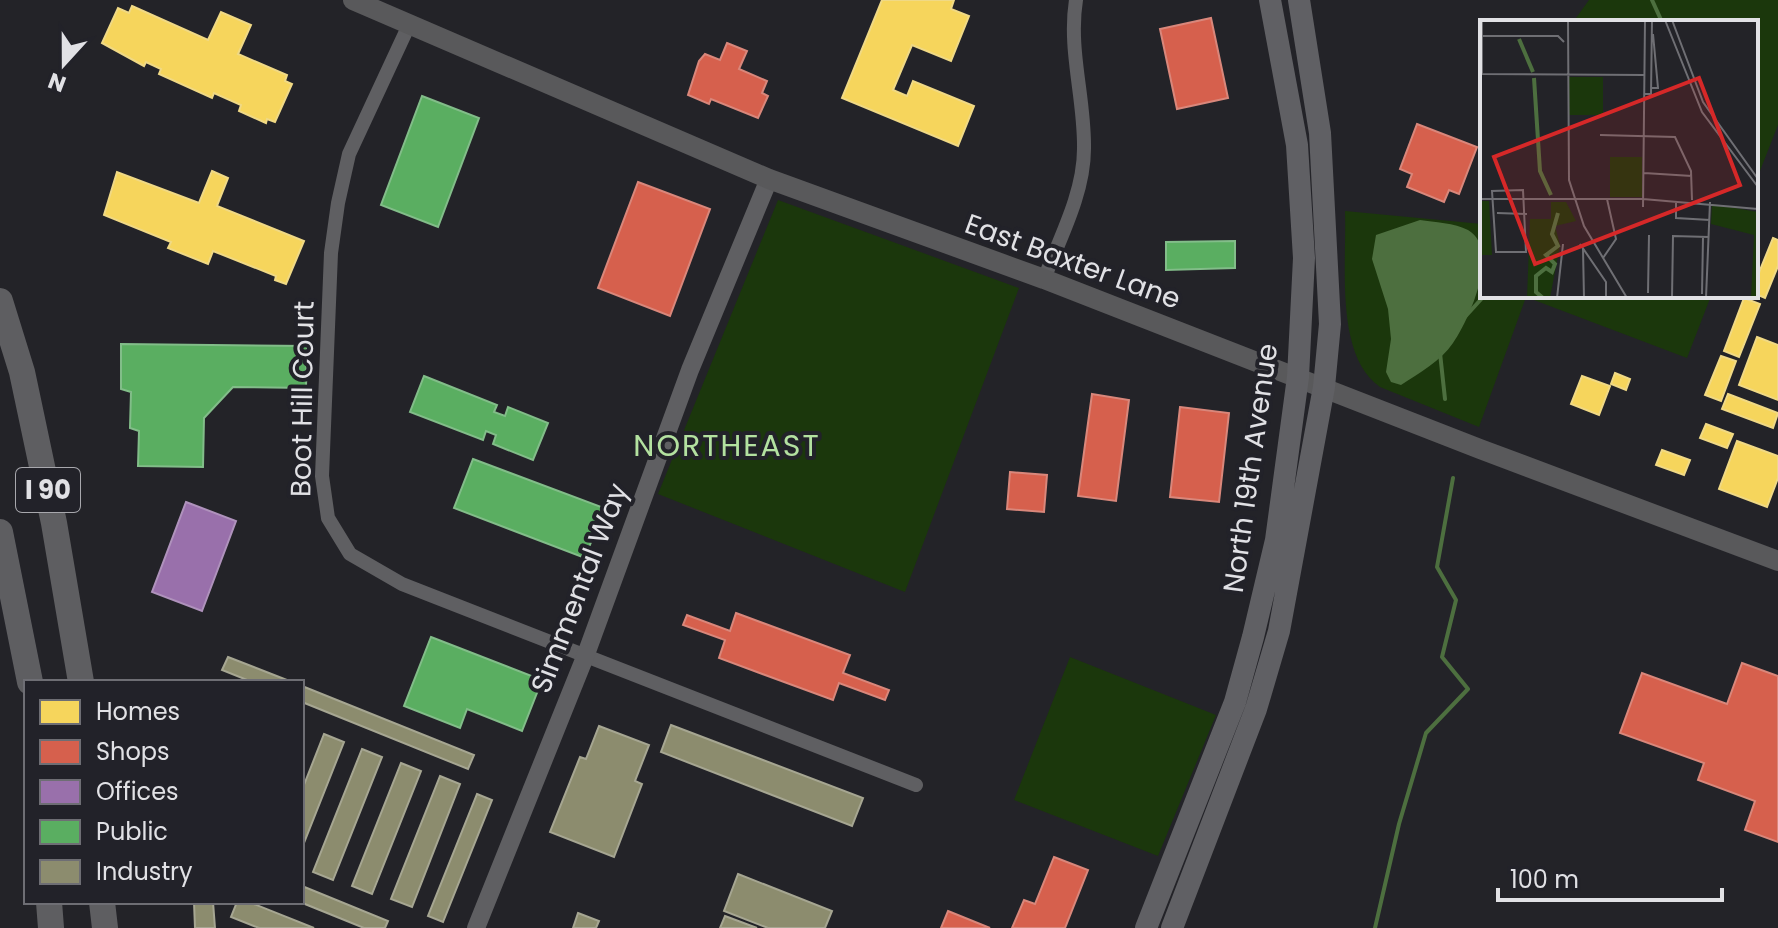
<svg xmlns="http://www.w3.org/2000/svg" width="1778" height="928" font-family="Poppins,sans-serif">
	<rect width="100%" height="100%" fill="#232328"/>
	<!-- green -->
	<path fill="#1b370c" d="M1589,0H1778V125L1756,181V22H1573Z
		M778,200L1019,288L905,592L658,494Z
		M1345,211L1482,224V296H1711L1687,358L1526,297L1479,427L1380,387C1334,355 1347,262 1345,211Z
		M1070,657L1216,715L1158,856L1014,800Z"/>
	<!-- water -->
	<path fill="#4d6f3f" d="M1420,220C1434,222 1455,223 1468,230C1501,249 1469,320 1453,343C1441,361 1419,373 1401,385L1391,382L1386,372L1391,339L1388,309L1372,259L1376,235Z"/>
	<!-- homes -->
	<path fill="#f6d55c" stroke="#f0d985" stroke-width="2" d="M882,0H954L951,9L969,16L951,61L912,45L893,90L907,96L913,81L974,106L958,146L842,98Z
		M132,6L208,40L221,12L251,25L238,54L287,75L285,81L292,84L275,122L267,119L266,123L239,111L241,105L214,93L212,98L159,74L161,69L146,62L144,66L102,43L118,8L129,13Z
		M212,171L228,178L217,206L304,241L286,284L275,280L276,276L213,251L208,264L168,248L171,242L104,215L117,172L199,203Z
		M1773,238L1778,240V266L1765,298L1756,294V280Z
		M1744,298L1760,304L1739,357L1724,351Z
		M1757,337L1778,345V400L1739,385Z
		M1721,356L1736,361L1721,401L1705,395Z
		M1615,373L1630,379L1626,390L1611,384Z
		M1582,376L1610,386L1599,415L1571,404Z
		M1728,394L1778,413L1773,428L1722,409Z
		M1706,424L1733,434L1727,448L1700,438Z
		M1737,441L1778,456V478L1767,507L1719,489Z
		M1662,450L1690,460L1684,475L1656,465Z"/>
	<!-- shops -->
	<path fill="#d6604d" stroke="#d9877b" stroke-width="2" d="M1211,18L1228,98L1177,109L1160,29Z
		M727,43L747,51L739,69L767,81L762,93L768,96L758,118L711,99L709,104L688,95L699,61L705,54L720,60Z
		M1417,124L1477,147L1459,194L1449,190L1444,202L1407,187L1412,174L1400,169Z
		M638,182L710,209L670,316L598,288Z
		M1092,394L1129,400L1116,501L1078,496Z
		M1180,407L1229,413L1219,502L1170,497Z
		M1010,472L1047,475L1044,512L1007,509Z
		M736,613L850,655L843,673L889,690L885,700L839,683L833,700L719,658L725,640L683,625L687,615L730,631Z
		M1742,663L1778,676V842L1745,830L1755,801L1698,780L1704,763L1620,733L1642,673L1727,704Z
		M1054,857L1088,870L1065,928H1012L1024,900L1035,904Z
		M948,911L990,928H941Z"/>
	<!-- offices -->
	<path fill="#9970ab" stroke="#af92bc" stroke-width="2" d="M186,502L236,521L202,611L152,592Z"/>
	<!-- public -->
	<path fill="#5aae61" stroke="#82bd89" stroke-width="2" d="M422,96L479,118L438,227L381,205Z
		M1235,241V268L1166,270V242Z
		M121,344L307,346L306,388L233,387L204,418L203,467L138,466L139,431L130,428L131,392L121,389Z
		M424,376L497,405L494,412L505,416L508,407L548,423L533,460L493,444L496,435L486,431L483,440L410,412Z
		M473,459L604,508L585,558L454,508Z
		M431,637L542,680L522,731L467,709L460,728L404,706Z"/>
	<!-- industry -->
	<path fill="#8c8c6e" stroke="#a6a692" stroke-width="2" d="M228,657L292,682H252L222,670Z
		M302,686L474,755L468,769L302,702Z
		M671,725L863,798L852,826L661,752Z
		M599,726L649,745L635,781L642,784L614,857L550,832L580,757L586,759Z
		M324,734L344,742L302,848V790Z
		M362,749L382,757L333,880L313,872Z
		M401,763L421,771L372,894L352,886Z
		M440,776L460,784L412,907L391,899Z
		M477,794L492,800L443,922L428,916Z
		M738,874L832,911L825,928H768L724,911Z
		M302,886L388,921L385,928H364L300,902Z
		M194,902H213L215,928H195Z
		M237,902H249L314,928H259L231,917Z
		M578,913L599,921L596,928H573Z
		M725,916L757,928H720Z"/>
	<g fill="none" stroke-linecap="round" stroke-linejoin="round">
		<!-- stream -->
		<path stroke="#4d6f3f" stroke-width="4" d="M1652,0L1662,22
			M1464,318L1484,296
			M1440,353L1445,399
			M1375,928L1399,824L1426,733L1468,689L1442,657L1456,600L1437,567L1453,478"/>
		<!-- minor -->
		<path stroke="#5f5f62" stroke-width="14" d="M409,25L349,154L338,203L331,253L322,476L328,518L350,554L402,584L916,785
			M1044,279C1060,238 1084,193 1084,149C1085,99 1068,50 1076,0"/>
		<!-- tertiary -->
		<path stroke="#5f5f62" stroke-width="18" d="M476,928L585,657L690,370L769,179"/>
		<!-- secondary -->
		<path stroke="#59595b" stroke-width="20" d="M353,0L769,179L1044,279L1480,449L1778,561"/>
		<!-- primary -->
		<path stroke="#606064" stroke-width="22" d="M1146,928L1235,702L1253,637L1276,540L1298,377L1304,258L1297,145L1270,0
			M1172,928L1256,709L1279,631L1324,387L1330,324L1320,133L1299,0"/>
		<!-- motorway -->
		<path stroke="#5e5e61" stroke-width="26" d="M0,301L22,372L54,523L81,682
			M0,532L30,682
			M49,902L51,928
			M102,902L105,928"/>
	</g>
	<g text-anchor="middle" stroke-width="8" stroke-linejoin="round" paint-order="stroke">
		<!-- shield labels -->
		<rect fill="#222229" stroke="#a8a8ad" stroke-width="2" x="16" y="468" width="64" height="44" rx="6"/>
		<g font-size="26" font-weight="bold" fill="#e1e1e5">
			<text x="48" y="499">I 90</text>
		</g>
		<!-- street labels -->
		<g font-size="28" fill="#e1e1e5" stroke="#222229">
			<text transform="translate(1073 261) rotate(20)" y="10">East Baxter Lane</text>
			<text transform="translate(302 399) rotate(-89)" y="10">Boot Hill Court</text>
			<text transform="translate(1250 468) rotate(-82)" y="10">North 19th Avenue</text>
			<text transform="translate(579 588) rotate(-69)" y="10">Simmental Way</text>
		</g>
		<!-- neighbourhood labels -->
		<g font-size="30" letter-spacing="2" fill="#b3e1a0" stroke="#222229">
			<text x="727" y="456">NORTHEAST</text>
		</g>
	</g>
	<!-- overview -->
	<g transform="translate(1480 20)">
		<rect width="278" height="278" fill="#232328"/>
		<path d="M89,57H123V95H89ZM130,137H162V177H130ZM0,181H9L12,235H0ZM71,182H86L96,201L75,206L80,225L70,278H47L50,199H71ZM232,184L278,192V278H271L274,215L231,204Z" fill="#1b370c"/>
		<path fill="none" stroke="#4d6f3f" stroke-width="4" d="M39,19L53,52M54,58L60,151L71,175M63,278L56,272V256L66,248L72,252L75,244L66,235L78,226L72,214L78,193"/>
		<path fill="none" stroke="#6f6f74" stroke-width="2" d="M2,0V54L164,55M88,0L89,160L104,206L147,278M185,0L222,92L278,167M192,0L223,82L278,159M2,16H78L84,22M171,68H178L173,14M164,74H171L172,0M120,115L195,117L211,151L212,180M164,153L212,156M43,170L46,232H16L12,171ZM0,179H163L278,189M196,182V198L230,200M163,187L165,0M17,193L47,194M100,224L126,262V278M103,229L104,278M123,238L136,219L127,179M168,273L169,215M222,274L223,217M77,278L83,224M192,278L193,216L229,217M226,278L230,182"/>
		<path fill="#d62828" fill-opacity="0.15" stroke="#d62828" stroke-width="4" d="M219,58L260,165L55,244L14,137Z"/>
		<rect width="278" height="278" fill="none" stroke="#e1e1e5" stroke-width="4"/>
	</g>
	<!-- legend -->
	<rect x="24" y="680" width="280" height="224" fill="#222229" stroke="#6e6e74" stroke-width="2"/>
	<rect x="40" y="700" width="40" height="24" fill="#f6d55c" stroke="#6e6e74" stroke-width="2"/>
	<text x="96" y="720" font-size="24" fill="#e1e1e5">Homes</text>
	<rect x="40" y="740" width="40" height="24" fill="#d6604d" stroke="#6e6e74" stroke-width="2"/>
	<text x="96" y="760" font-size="24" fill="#e1e1e5">Shops</text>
	<rect x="40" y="780" width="40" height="24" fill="#9970ab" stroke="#6e6e74" stroke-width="2"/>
	<text x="96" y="800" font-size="24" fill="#e1e1e5">Offices</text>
	<rect x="40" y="820" width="40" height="24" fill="#5aae61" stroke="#6e6e74" stroke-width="2"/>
	<text x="96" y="840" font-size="24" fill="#e1e1e5">Public</text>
	<rect x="40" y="860" width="40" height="24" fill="#8c8c6e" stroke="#6e6e74" stroke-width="2"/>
	<text x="96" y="880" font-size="24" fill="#e1e1e5">Industry</text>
	<!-- north arrow -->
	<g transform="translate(64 64) rotate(201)" stroke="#222229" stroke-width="6" paint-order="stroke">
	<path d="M0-6L14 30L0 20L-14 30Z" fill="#e1e1e5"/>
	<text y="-12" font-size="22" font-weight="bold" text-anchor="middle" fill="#e1e1e5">N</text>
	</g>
	<!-- scale -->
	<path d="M1498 888v12h224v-12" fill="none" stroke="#e1e1e5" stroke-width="4"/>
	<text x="1510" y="888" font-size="24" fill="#e1e1e5" stroke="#222229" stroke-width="6" paint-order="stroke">100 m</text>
</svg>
